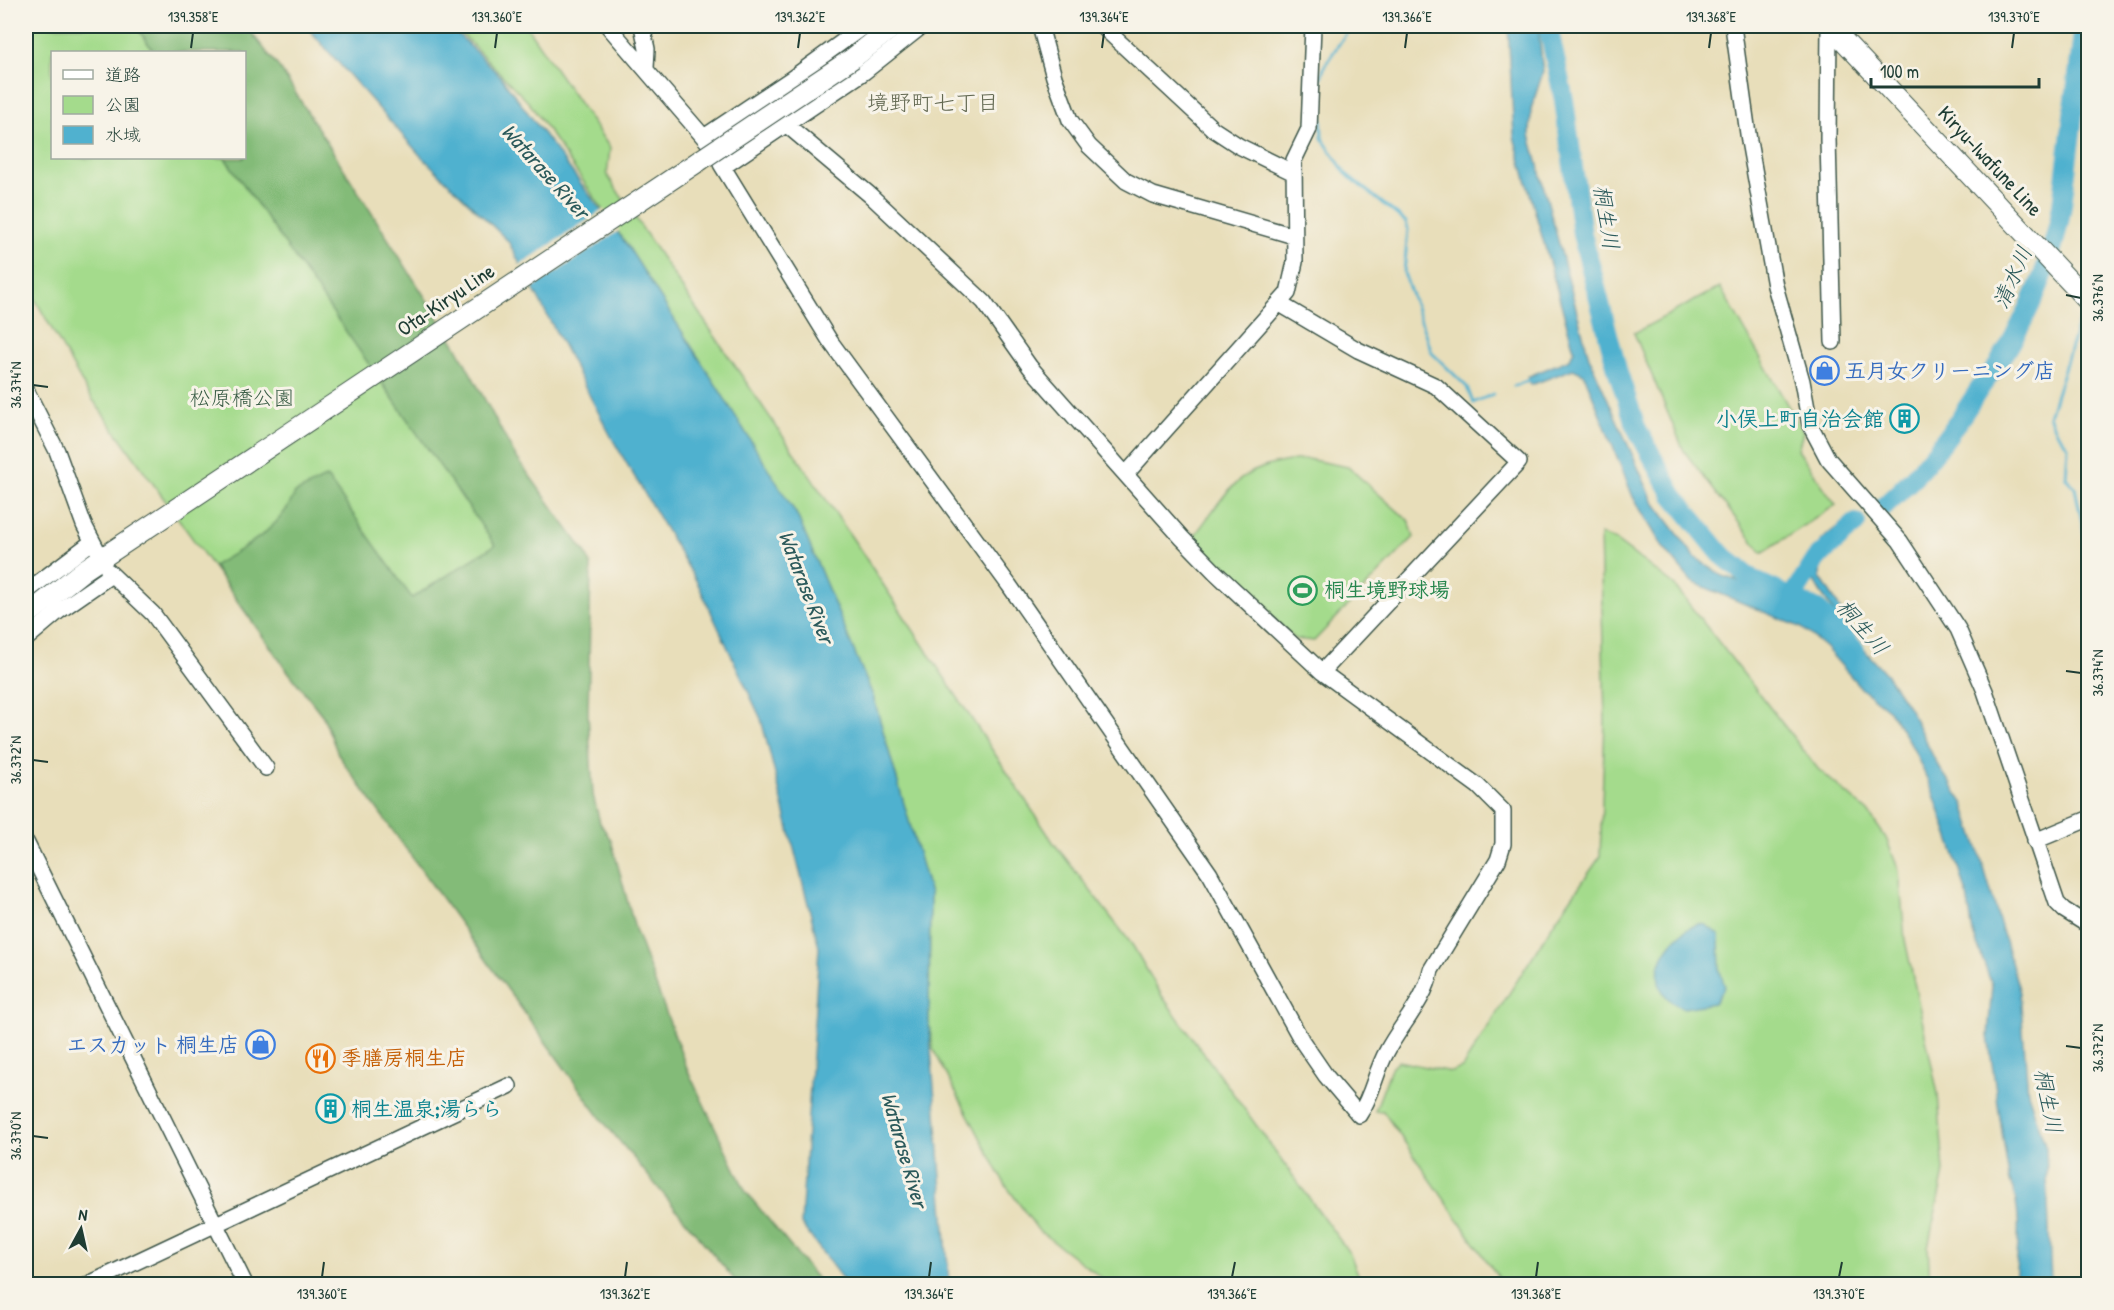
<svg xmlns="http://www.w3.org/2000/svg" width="2114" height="1310" font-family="'Patrick Hand','Klee One',sans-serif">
	<rect width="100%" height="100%" fill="#f7f3e8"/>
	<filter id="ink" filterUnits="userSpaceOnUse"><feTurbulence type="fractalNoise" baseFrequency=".0167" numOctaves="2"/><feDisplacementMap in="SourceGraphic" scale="12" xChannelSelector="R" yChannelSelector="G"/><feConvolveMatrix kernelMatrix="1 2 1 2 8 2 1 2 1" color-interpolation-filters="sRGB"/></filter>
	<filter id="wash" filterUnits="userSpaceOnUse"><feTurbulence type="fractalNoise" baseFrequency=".008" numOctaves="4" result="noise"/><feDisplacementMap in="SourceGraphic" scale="24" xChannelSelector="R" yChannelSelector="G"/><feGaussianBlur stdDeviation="1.35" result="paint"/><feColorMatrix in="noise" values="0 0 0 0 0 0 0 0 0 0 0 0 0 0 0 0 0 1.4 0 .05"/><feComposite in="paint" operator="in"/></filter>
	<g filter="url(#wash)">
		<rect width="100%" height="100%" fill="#e8deba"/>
		<!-- green -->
		<path fill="#a4db8c" stroke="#628c60" stroke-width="1.5" d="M26,26H136L154,52H52V158H225L501,553L587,1099L339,756L323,716L284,666L88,393L26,283Z
			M454,26H526L610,148L607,175L680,285L857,545L1053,842L1133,946L1162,996L1350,1254L1362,1284H1110L1038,1230L1005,1184L933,1049L929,1023L930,894L873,696L797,515L627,245L530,104Z
			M1720,287L1803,432L1798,450L1836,505L1762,553L1684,451L1634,333Z
			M1307,459L1348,467L1409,521L1414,537L1314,641L1295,639L1191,540C1231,489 1234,465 1307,459Z
			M1600,534L1616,541L1674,585L1818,769L1868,812L1886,838L1899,871L1905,940L1938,1094L1944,1172L1928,1247L1930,1284H1503L1383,1111H1375L1392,1066L1398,1061L1451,1072L1462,1068L1553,924L1600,857L1605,720Z"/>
		<!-- forest -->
		<path fill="#83bb78" stroke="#517c56" stroke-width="1.5" d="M136,26H246L281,70L456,346L514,454L586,554L591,565L588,714L593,795L600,823L611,840L635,929L687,1069L746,1192L821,1284H738L602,1120L339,756L323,716L284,666L213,566C246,546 280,530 295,493L327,477L412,598L495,545L225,158H244V52H154Z"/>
		<!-- water -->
		<path fill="#50b1cf" stroke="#387782" stroke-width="1.5" d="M306,26H450L501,77L627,245L723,396L797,515L873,696L930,894L929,1023L949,1281L953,1284H846L801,1224L819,947L761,719L697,582L614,442L508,241L420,155Z
			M1508,26H1538L1543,72L1531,109L1530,135L1589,357L1653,501L1695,557L1723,576L1778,593L1808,610L1839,637C1841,619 1832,609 1822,595C1796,556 1821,538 1852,516L1860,528L1821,558L1820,577L1837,603L1851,635L1887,675L1909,708L1937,764L1964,804L1982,861L2020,993L2028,1093L2046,1148L2051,1284H2015C2017,1251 2024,1211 2009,1179L1988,1036L1992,985L1973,933L1967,895L1958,864L1933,792L1913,748L1889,710L1862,689L1826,648L1802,628L1692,582L1662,546L1633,497L1584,374L1573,369L1531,385L1527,377L1570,359L1574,350L1514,137Z
			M1698,924L1706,925L1719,935L1720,971L1725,987L1714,1003L1684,1008C1637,990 1662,938 1698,924Z"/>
		<!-- pier -->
		<path fill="#e8deba" d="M604,209L620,230L531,289L518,266Z"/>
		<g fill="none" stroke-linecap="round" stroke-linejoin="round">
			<!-- stream -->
			<path stroke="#50b1cf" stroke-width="3" d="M1351,26L1325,65L1320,80L1322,138L1346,174L1406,222L1408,229L1404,273L1432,353L1467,387L1473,403L1493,394
				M2084,306L2049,416L2056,432L2068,446L2066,478L2075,488L2088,551
				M1514,386L1532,379"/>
			<!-- river -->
			<path stroke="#50b1cf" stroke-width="20" d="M1548,26L1564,100L1582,234L1617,369L1636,427L1673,495L1721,554L1753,580L1818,610L1855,650
				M1884,506C1923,472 1952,432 1980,388C1986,379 1993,372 1999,363C2028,316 2054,259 2062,205L2084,26
				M1793,596L1817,558L1856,523"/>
		</g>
	</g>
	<g filter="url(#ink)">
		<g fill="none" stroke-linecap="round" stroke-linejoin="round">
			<defs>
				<path id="minor" d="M608,26L707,141
					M642,26L647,49L646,68
					M1040,26L1054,77L1070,120L1089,146L1126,181L1153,195L1294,236
					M1102,26L1213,129L1239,146L1294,173
					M1733,26L1749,141L1775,286L1802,381L1810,425L1828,459L1900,541L1958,629L1985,691L2057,903L2064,910L2088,925
					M1829,26L1828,139L1833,342
					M704,137L791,79L864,26
					M721,164L830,341L1009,585L1210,874L1302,1041L1326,1076L1359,1115C1373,1095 1375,1072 1387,1051C1401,1024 1425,1001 1431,970L1498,860L1503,844V811L1478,786L1322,672L1216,573L1182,538L1030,367L984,302L870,195L788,126
					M723,167L864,72L922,26
					M1280,304L1358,350L1436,386L1519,462L1322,672
					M26,390L57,451L84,525L96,548
					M1126,474L1288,293L1295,262L1294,160L1309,129L1313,26
					M108,571L153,614L266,768
					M26,592L92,542
					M26,639L59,611L111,575
					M2035,841L2088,819
					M26,842L245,1284
					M89,1284L509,1086"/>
				<path id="major" d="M1830,26L2088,301
					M853,58L894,26
					M26,616L84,570L699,161"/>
			</defs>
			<!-- minor casing -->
			<use href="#minor" stroke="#3d5548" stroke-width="18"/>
			<!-- major casing -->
			<use href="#major" stroke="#3d5548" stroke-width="22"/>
			<!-- minor -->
			<use href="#minor" stroke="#fff" stroke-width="15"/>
			<!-- major -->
			<use href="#major" stroke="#fff" stroke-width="20"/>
			<defs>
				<path id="major-bridge" d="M699,161L853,58"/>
			</defs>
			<!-- major-bridge casing -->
			<use href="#major-bridge" stroke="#3d5548" stroke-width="22" stroke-linecap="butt"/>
			<!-- major-bridge -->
			<use href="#major-bridge" stroke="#fff" stroke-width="20"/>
		</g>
	</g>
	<!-- ticks -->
	<path fill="none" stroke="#1f3d34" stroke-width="2" d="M191,48L193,33M495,48L497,33M798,48L800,33M1102,48L1104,33M1405,48L1407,33M1709,48L1711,33M2012,48L2014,33M2066,295L2081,298M33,385L48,387M2066,671L2081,673M33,760L48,762M2066,1046L2081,1048M33,1136L48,1138M322,1277L324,1262M625,1277L627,1262M929,1277L931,1262M1232,1277L1235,1262M1536,1277L1538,1262M1839,1277L1842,1262"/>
	<!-- icons -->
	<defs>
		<symbol id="shop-ring" viewBox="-11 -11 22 22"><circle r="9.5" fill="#f7f3e8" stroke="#3f7fe0" stroke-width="1.5"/><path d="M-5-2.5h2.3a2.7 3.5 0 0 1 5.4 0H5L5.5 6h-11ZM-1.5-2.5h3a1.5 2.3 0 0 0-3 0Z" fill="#3f7fe0"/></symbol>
		<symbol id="building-ring" viewBox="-11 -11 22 22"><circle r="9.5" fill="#f7f3e8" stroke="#0f9aa8" stroke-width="1.5"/><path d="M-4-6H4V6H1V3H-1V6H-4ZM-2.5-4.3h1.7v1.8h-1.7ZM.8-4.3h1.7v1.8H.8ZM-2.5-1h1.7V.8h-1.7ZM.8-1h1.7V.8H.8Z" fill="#0f9aa8"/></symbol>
		<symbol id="stadium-ring" viewBox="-11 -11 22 22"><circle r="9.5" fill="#f7f3e8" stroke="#2e9e5b" stroke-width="1.5"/><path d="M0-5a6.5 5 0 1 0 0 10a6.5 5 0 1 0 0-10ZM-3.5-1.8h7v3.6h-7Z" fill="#2e9e5b"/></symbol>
		<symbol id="restaurant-ring" viewBox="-11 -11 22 22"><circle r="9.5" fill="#f7f3e8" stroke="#e8710a" stroke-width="1.5"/><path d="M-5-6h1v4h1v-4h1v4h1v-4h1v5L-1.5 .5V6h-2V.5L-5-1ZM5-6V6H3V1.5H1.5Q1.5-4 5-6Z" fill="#e8710a"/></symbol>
	</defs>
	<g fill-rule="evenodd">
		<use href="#shop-ring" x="1808" y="354" width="33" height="33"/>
		<use href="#building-ring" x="1888" y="402" width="33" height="33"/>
		<use href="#stadium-ring" x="1286" y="574" width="33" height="33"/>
		<use href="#shop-ring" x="244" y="1028" width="33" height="33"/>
		<use href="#restaurant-ring" x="304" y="1042" width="33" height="33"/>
		<use href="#building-ring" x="314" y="1092" width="33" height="33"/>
	</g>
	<g text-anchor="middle" stroke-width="6" stroke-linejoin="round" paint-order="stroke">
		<!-- street labels -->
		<g font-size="21" fill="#1f3d34" stroke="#f7f3e8">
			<text transform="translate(1990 161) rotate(47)" y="7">Kiryu-Iwafune Line</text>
			<text transform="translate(446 300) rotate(-34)" y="7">Ota-Kiryu Line</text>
		</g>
		<!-- shop labels -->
		<g font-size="21" font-weight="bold" fill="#366cbe" stroke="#f7f3e8" text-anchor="start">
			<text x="1845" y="378">五月女クリーニング店</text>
			<text x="239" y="1052" text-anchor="end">エスカット 桐生店</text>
		</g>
		<!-- park labels -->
		<g font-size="21" fill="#3a5d46" stroke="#f7f3e8">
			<text x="242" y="405">松原橋公園</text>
		</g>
		<!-- culture labels -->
		<g font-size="21" font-weight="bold" fill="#0d838f" stroke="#f7f3e8" text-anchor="end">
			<text x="1884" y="426">小俣上町自治会館</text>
			<text x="351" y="1116" text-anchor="start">桐生温泉;湯らら</text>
		</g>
		<!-- leisure labels -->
		<g font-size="21" font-weight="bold" fill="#27864d" stroke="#f7f3e8" text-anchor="start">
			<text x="1324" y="597">桐生境野球場</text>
		</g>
		<!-- food labels -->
		<g font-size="21" font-weight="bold" fill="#c56008" stroke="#f7f3e8" text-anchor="start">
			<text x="341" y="1065">季膳房桐生店</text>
		</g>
		<!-- neighbourhood labels -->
		<g font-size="22" fill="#636952" stroke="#f7f3e8">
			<text x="933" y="110">境野町七丁目</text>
		</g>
		<!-- water labels -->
		<g font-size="22" font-style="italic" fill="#2b5a5b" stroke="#f7f3e8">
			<text transform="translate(546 171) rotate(48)" y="8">Watarase River</text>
			<text transform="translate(1607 217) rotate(81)" y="8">桐生川</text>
			<text transform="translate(2012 277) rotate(-66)" y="8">清水川</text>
			<text transform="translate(807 587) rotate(69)" y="8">Watarase River</text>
			<text transform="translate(1863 627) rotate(49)" y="8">桐生川</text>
			<text transform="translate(2049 1101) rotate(79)" y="8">桐生川</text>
			<text transform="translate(905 1150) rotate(74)" y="8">Watarase River</text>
		</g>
	</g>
	<!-- margin -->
	<rect width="2114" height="1310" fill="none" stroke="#f7f3e8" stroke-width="66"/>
	<!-- legend -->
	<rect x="51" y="51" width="195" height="108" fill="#f7f3e8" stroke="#a1aaa0" stroke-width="1.5"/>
	<rect x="63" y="70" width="30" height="9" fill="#ffffff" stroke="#a1aaa0" stroke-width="1.5"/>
	<text x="105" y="81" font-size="18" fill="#1f3d34">道路</text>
	<rect x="63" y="96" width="30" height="18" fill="#a4db8c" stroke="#a1aaa0" stroke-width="1.5"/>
	<text x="105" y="111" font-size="18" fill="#1f3d34">公園</text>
	<rect x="63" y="126" width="30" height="18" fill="#50b1cf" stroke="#a1aaa0" stroke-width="1.5"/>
	<text x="105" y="141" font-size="18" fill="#1f3d34">水域</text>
	<!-- north arrow -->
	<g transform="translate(81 1229) rotate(8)" stroke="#f7f3e8" stroke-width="4.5" paint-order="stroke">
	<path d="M0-4.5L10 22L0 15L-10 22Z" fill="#1f3d34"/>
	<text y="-9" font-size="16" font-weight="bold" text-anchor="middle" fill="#1f3d34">N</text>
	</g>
	<!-- scale -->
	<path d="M1871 78v9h168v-9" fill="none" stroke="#1f3d34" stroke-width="3"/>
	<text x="1880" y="78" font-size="18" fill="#1f3d34" stroke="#f7f3e8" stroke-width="4.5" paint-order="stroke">100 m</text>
	<rect x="33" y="33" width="2048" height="1244" fill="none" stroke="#1f3d34" stroke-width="2"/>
	<g font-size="15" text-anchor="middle" fill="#1f3d34">
		<text x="193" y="22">139.358°E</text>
		<text x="497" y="22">139.360°E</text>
		<text x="800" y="22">139.362°E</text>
		<text x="1104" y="22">139.364°E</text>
		<text x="1407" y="22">139.366°E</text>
		<text x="1711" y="22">139.368°E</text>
		<text x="2014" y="22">139.370°E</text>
		<text transform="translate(2098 298) rotate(-90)" y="5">36.376°N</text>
		<text transform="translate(16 385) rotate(-90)" y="5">36.374°N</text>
		<text transform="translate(2098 673) rotate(-90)" y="5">36.374°N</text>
		<text transform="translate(16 760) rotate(-90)" y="5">36.372°N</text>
		<text transform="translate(2098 1048) rotate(-90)" y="5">36.372°N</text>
		<text transform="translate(16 1136) rotate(-90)" y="5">36.370°N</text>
		<text x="322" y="1299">139.360°E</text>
		<text x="625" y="1299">139.362°E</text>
		<text x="929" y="1299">139.364°E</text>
		<text x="1232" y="1299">139.366°E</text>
		<text x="1536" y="1299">139.368°E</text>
		<text x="1839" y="1299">139.370°E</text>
	</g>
</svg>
